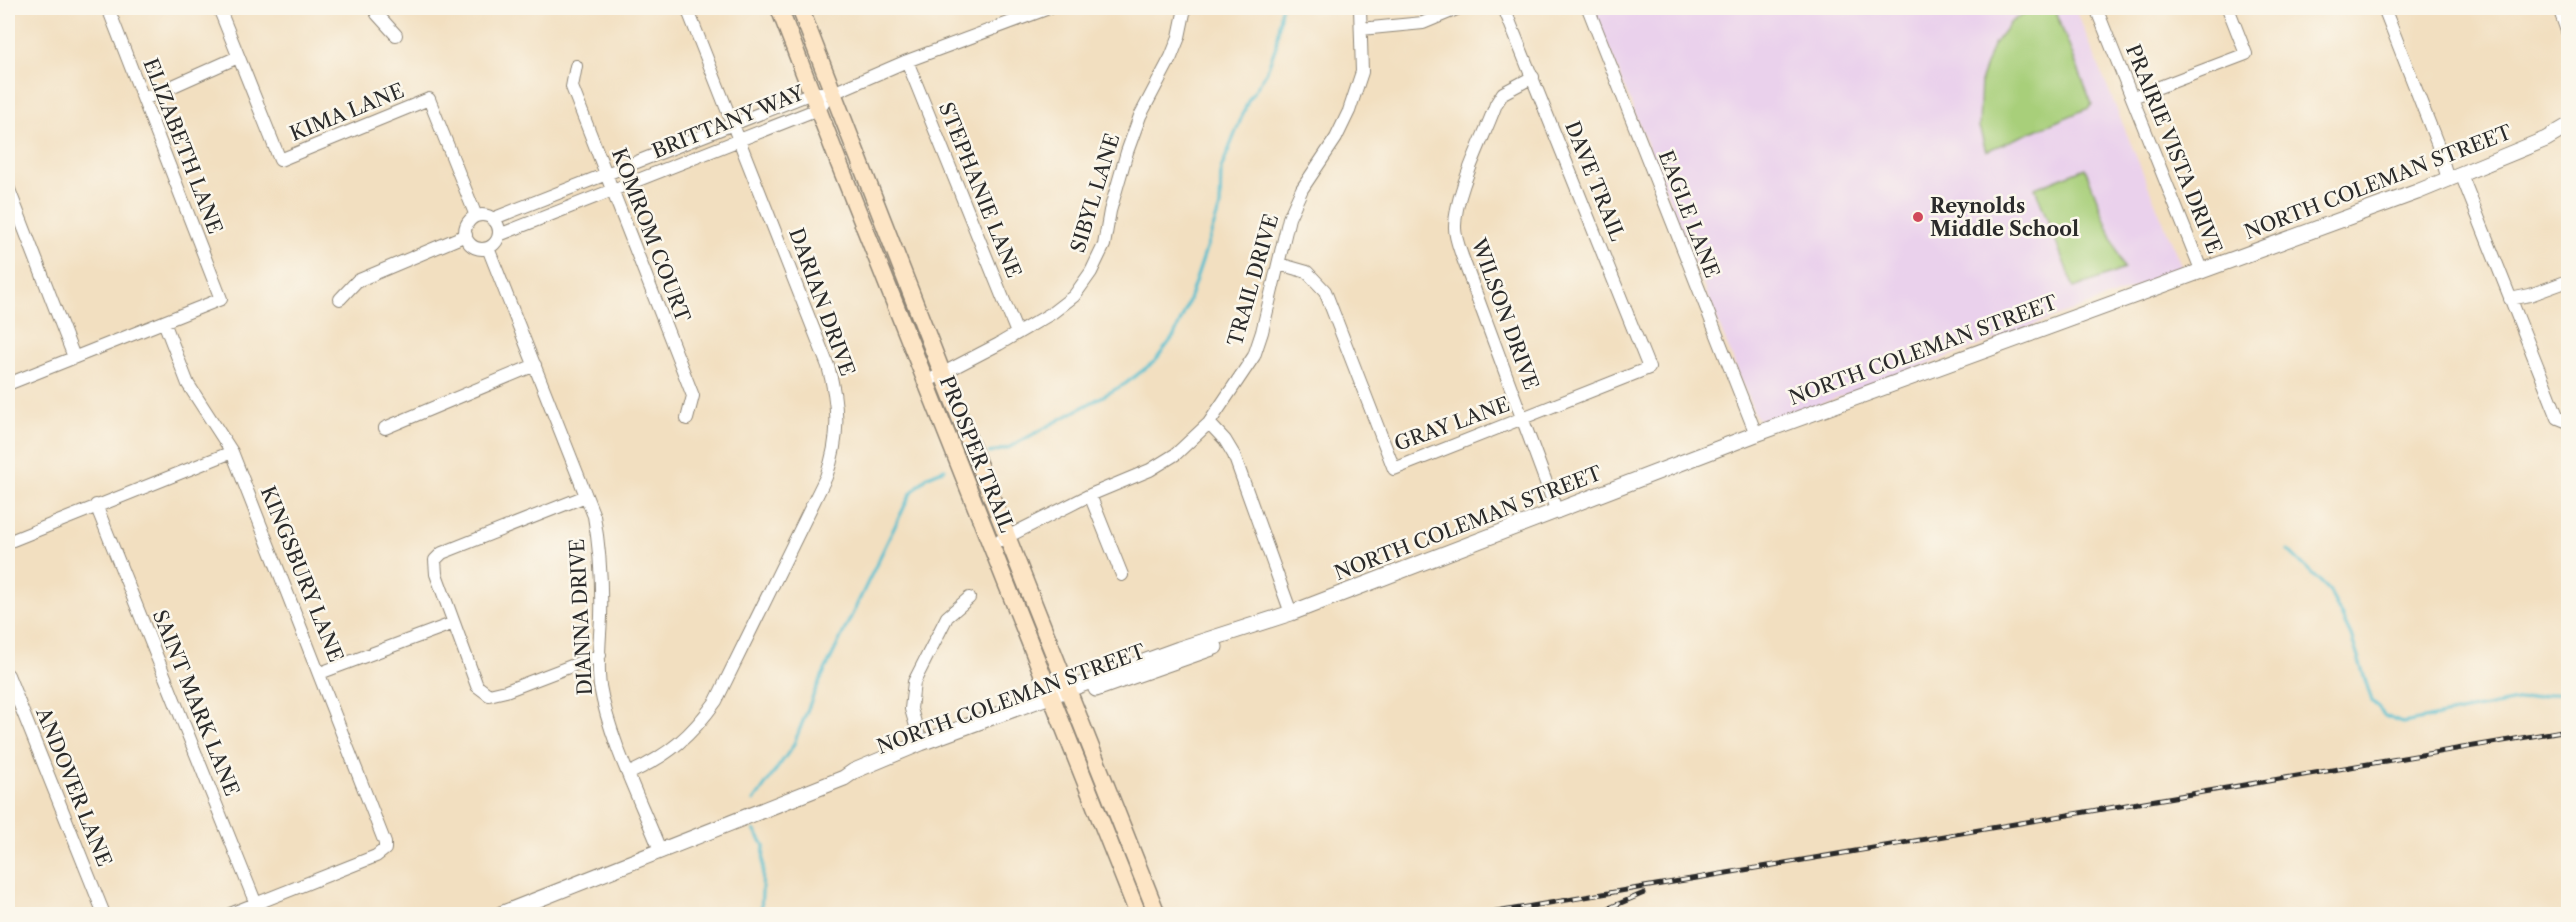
<svg xmlns="http://www.w3.org/2000/svg" width="2576" height="922" font-family="'Libre Caslon Text',serif">
	<rect width="100%" height="100%" fill="#fbf7ec"/>
	<filter id="ink" filterUnits="userSpaceOnUse"><feTurbulence type="fractalNoise" baseFrequency=".0167" numOctaves="2"/><feDisplacementMap in="SourceGraphic" scale="12" xChannelSelector="R" yChannelSelector="G"/><feConvolveMatrix kernelMatrix="1 2 1 2 8 2 1 2 1" color-interpolation-filters="sRGB"/></filter>
	<filter id="wash" filterUnits="userSpaceOnUse"><feTurbulence type="fractalNoise" baseFrequency=".008" numOctaves="4" result="noise"/><feDisplacementMap in="SourceGraphic" scale="24" xChannelSelector="R" yChannelSelector="G"/><feGaussianBlur stdDeviation="1.35" result="paint"/><feColorMatrix in="noise" values="0 0 0 0 0 0 0 0 0 0 0 0 0 0 0 0 0 1.4 0 .05"/><feComposite in="paint" operator="in"/></filter>
	<g filter="url(#wash)">
		<rect width="100%" height="100%" fill="#f2dfc0"/>
		<!-- built -->
		<path fill="#ead1ec" d="M1593,8H2075L2183,270L1763,425L1755,415Z"/>
		<!-- green -->
		<path fill="#a8cf7a" stroke="#6a7d52" stroke-width="1.5" d="M2032,8H2054L2092,104L2089,108L1986,151L1979,127L1981,79L1993,45L2011,22Z
			M2085,168L2124,269L2074,288L2035,188Z"/>
		<g fill="none" stroke-linecap="round" stroke-linejoin="round">
			<!-- stream -->
			<path stroke="#52bdce" stroke-width="3" d="M989,453L1008,448L1125,384L1155,361L1174,336L1186,309L1220,207L1221,169L1248,101L1266,73L1276,46L1281,8
				M2288,550L2329,590L2351,636L2372,701L2385,716L2403,723L2568,691
				M754,801L793,746L815,691L911,493L928,476L945,469
				M754,830L764,845L761,914"/>
		</g>
	</g>
	<g filter="url(#ink)">
		<g fill="none" stroke-linecap="round" stroke-linejoin="round">
			<defs>
				<path id="minor" d="M219,8L280,160L429,99L476,216
					M375,8L377,14L396,35
					M1588,8L1756,434
					M2096,8L2202,272
					M2384,8L2437,143L2448,179
					M2559,8L2568,34
					M1361,29L1423,23L1459,8
					M907,61L1017,333
					M576,66L572,87L693,396L687,419
					M1533,77L1503,93L1496,104C1484,138 1454,194 1455,228C1455,237 1459,247 1462,256L1557,512
					M2133,97L2246,54L2228,8
					M144,99L238,57
					M2461,174L2558,418L2568,422
					M8,187L74,357
					M465 232a17 17 0 1 1 34 0a17 17 0 1 1-34 0Z
					M492,219L812,93H833L907,61L1049,8
					M499,235L818,109L823,104
					M488,248L594,516C600,550 602,583 601,617C600,639 597,664 600,686C609,739 640,800 660,850
					M1279,264L1307,272L1325,291L1394,469L1649,368L1504,8
					M340,299L357,281L466,235
					M2510,299L2530,295L2568,281
					M164,322L188,384L232,452L385,843V849L376,856L230,914
					M926,382L999,344L1052,313L1074,296L1091,272L1104,245L1110,211L1127,152L1140,116L1171,57L1179,37L1185,8
					M8,384L221,299L108,8
					M1209,423L1225,440L1234,455L1291,613
					M385,428L535,365
					M1090,495L1122,575
					M586,496L442,553L435,560L436,574L477,686L489,695L506,691L600,655
					M96,505L260,914
					M1001,540L1090,495L1150,470L1176,454L1209,423L1254,356L1262,332L1289,218L1302,189L1336,138L1349,111L1362,72L1360,8
					M8,542L232,452
					M320,673L454,623
					M8,675L104,914
					M921,743L911,709L914,682L947,617L969,598
					M630,773C669,755 691,736 716,701L826,477C840,438 839,405 828,366L687,8"/>
				<path id="tertiary" d="M1096,689L1215,647
					M501,914L844,778L854,771L921,743L1179,649L1291,613L1756,434L2417,192L2546,139L2568,126"/>
				<path id="secondary" d="M779,8L838,161L1138,914
					M800,8L943,375L1157,914"/>
			</defs>
			<!-- minor casing -->
			<use href="#minor" stroke="#8e8576" stroke-width="14"/>
			<!-- tertiary casing -->
			<use href="#tertiary" stroke="#8e8576" stroke-width="17"/>
			<!-- secondary casing -->
			<use href="#secondary" stroke="#8e8576" stroke-width="19"/>
			<!-- minor -->
			<use href="#minor" stroke="#fff" stroke-width="12"/>
			<!-- tertiary -->
			<use href="#tertiary" stroke="#fff" stroke-width="15"/>
			<!-- secondary -->
			<use href="#secondary" stroke="#fde5c5" stroke-width="16"/>
			<defs>
				<path id="rail" d="M1485,914L2568,730
					M1595,914L1644,893"/>
			</defs>
			<!-- rail casing -->
			<use href="#rail" stroke="#2b2b2b" stroke-width="5"/>
			<!-- rail -->
			<use href="#rail" stroke="#fbf7ec" stroke-width="3" stroke-dasharray="9" stroke-linecap="butt"/>
		</g>
	</g>
	<!-- markers -->
	<circle fill="#d1495b" stroke="#fbf7ec" stroke-width="2" cx="1918" cy="217" r="6"/>
	<g text-anchor="middle" stroke-width="5" stroke-linejoin="round" paint-order="stroke">
		<!-- street labels -->
		<g font-size="20" fill="#2b2b2b" stroke="#fbf7ec">
			<text transform="translate(347 112) rotate(-22)" y="7">KIMA LANE</text>
			<text transform="translate(728 122) rotate(-22)" y="7">BRITTANY WAY</text>
			<text transform="translate(183 146) rotate(69)" y="7">ELIZABETH LANE</text>
			<text transform="translate(2174 149) rotate(68)" y="7">PRAIRIE VISTA DRIVE</text>
			<text transform="translate(1595 181) rotate(68)" y="7">DAVE TRAIL</text>
			<text transform="translate(2378 182) rotate(-21)" y="7">NORTH COLEMAN STREET</text>
			<text transform="translate(980 190) rotate(68)" y="7">STEPHANIE LANE</text>
			<text transform="translate(1095 193) rotate(-73)" y="7">SIBYL LANE</text>
			<text transform="translate(1689 214) rotate(69)" y="7">EAGLE LANE</text>
			<text transform="translate(651 235) rotate(69)" y="7">KOMROM COURT</text>
			<text transform="translate(1253 280) rotate(-74)" y="7">TRAIL DRIVE</text>
			<text transform="translate(822 302) rotate(70)" y="7">DARIAN DRIVE</text>
			<text transform="translate(1505 314) rotate(70)" y="7">WILSON DRIVE</text>
			<text transform="translate(1923 350) rotate(-20)" y="7">NORTH COLEMAN STREET</text>
			<text transform="translate(1452 424) rotate(-20)" y="7">GRAY LANE</text>
			<text transform="translate(977 454) rotate(68)" y="7">PROSPER TRAIL</text>
			<text transform="translate(1468 523) rotate(-21)" y="7">NORTH COLEMAN STREET</text>
			<text transform="translate(302 574) rotate(68)" y="7">KINGSBURY LANE</text>
			<text transform="translate(581 617) rotate(-93)" y="7">DIANNA DRIVE</text>
			<text transform="translate(1011 699) rotate(-20)" y="7">NORTH COLEMAN STREET</text>
			<text transform="translate(196 703) rotate(68)" y="7">SAINT MARK LANE</text>
			<text transform="translate(74 787) rotate(68)" y="7">ANDOVER LANE</text>
		</g>
		<!-- poi labels -->
		<g font-size="20" font-weight="bold" fill="#2b2b2b" stroke="#fbf7ec" text-anchor="start">
			<text x="1930" y="213">Reynolds<tspan x="1930" dy="23">Middle School</tspan></text>
		</g>
	</g>
	<!-- margin -->
	<rect width="2576" height="922" fill="none" stroke="#fbf7ec" stroke-width="30"/>
</svg>
